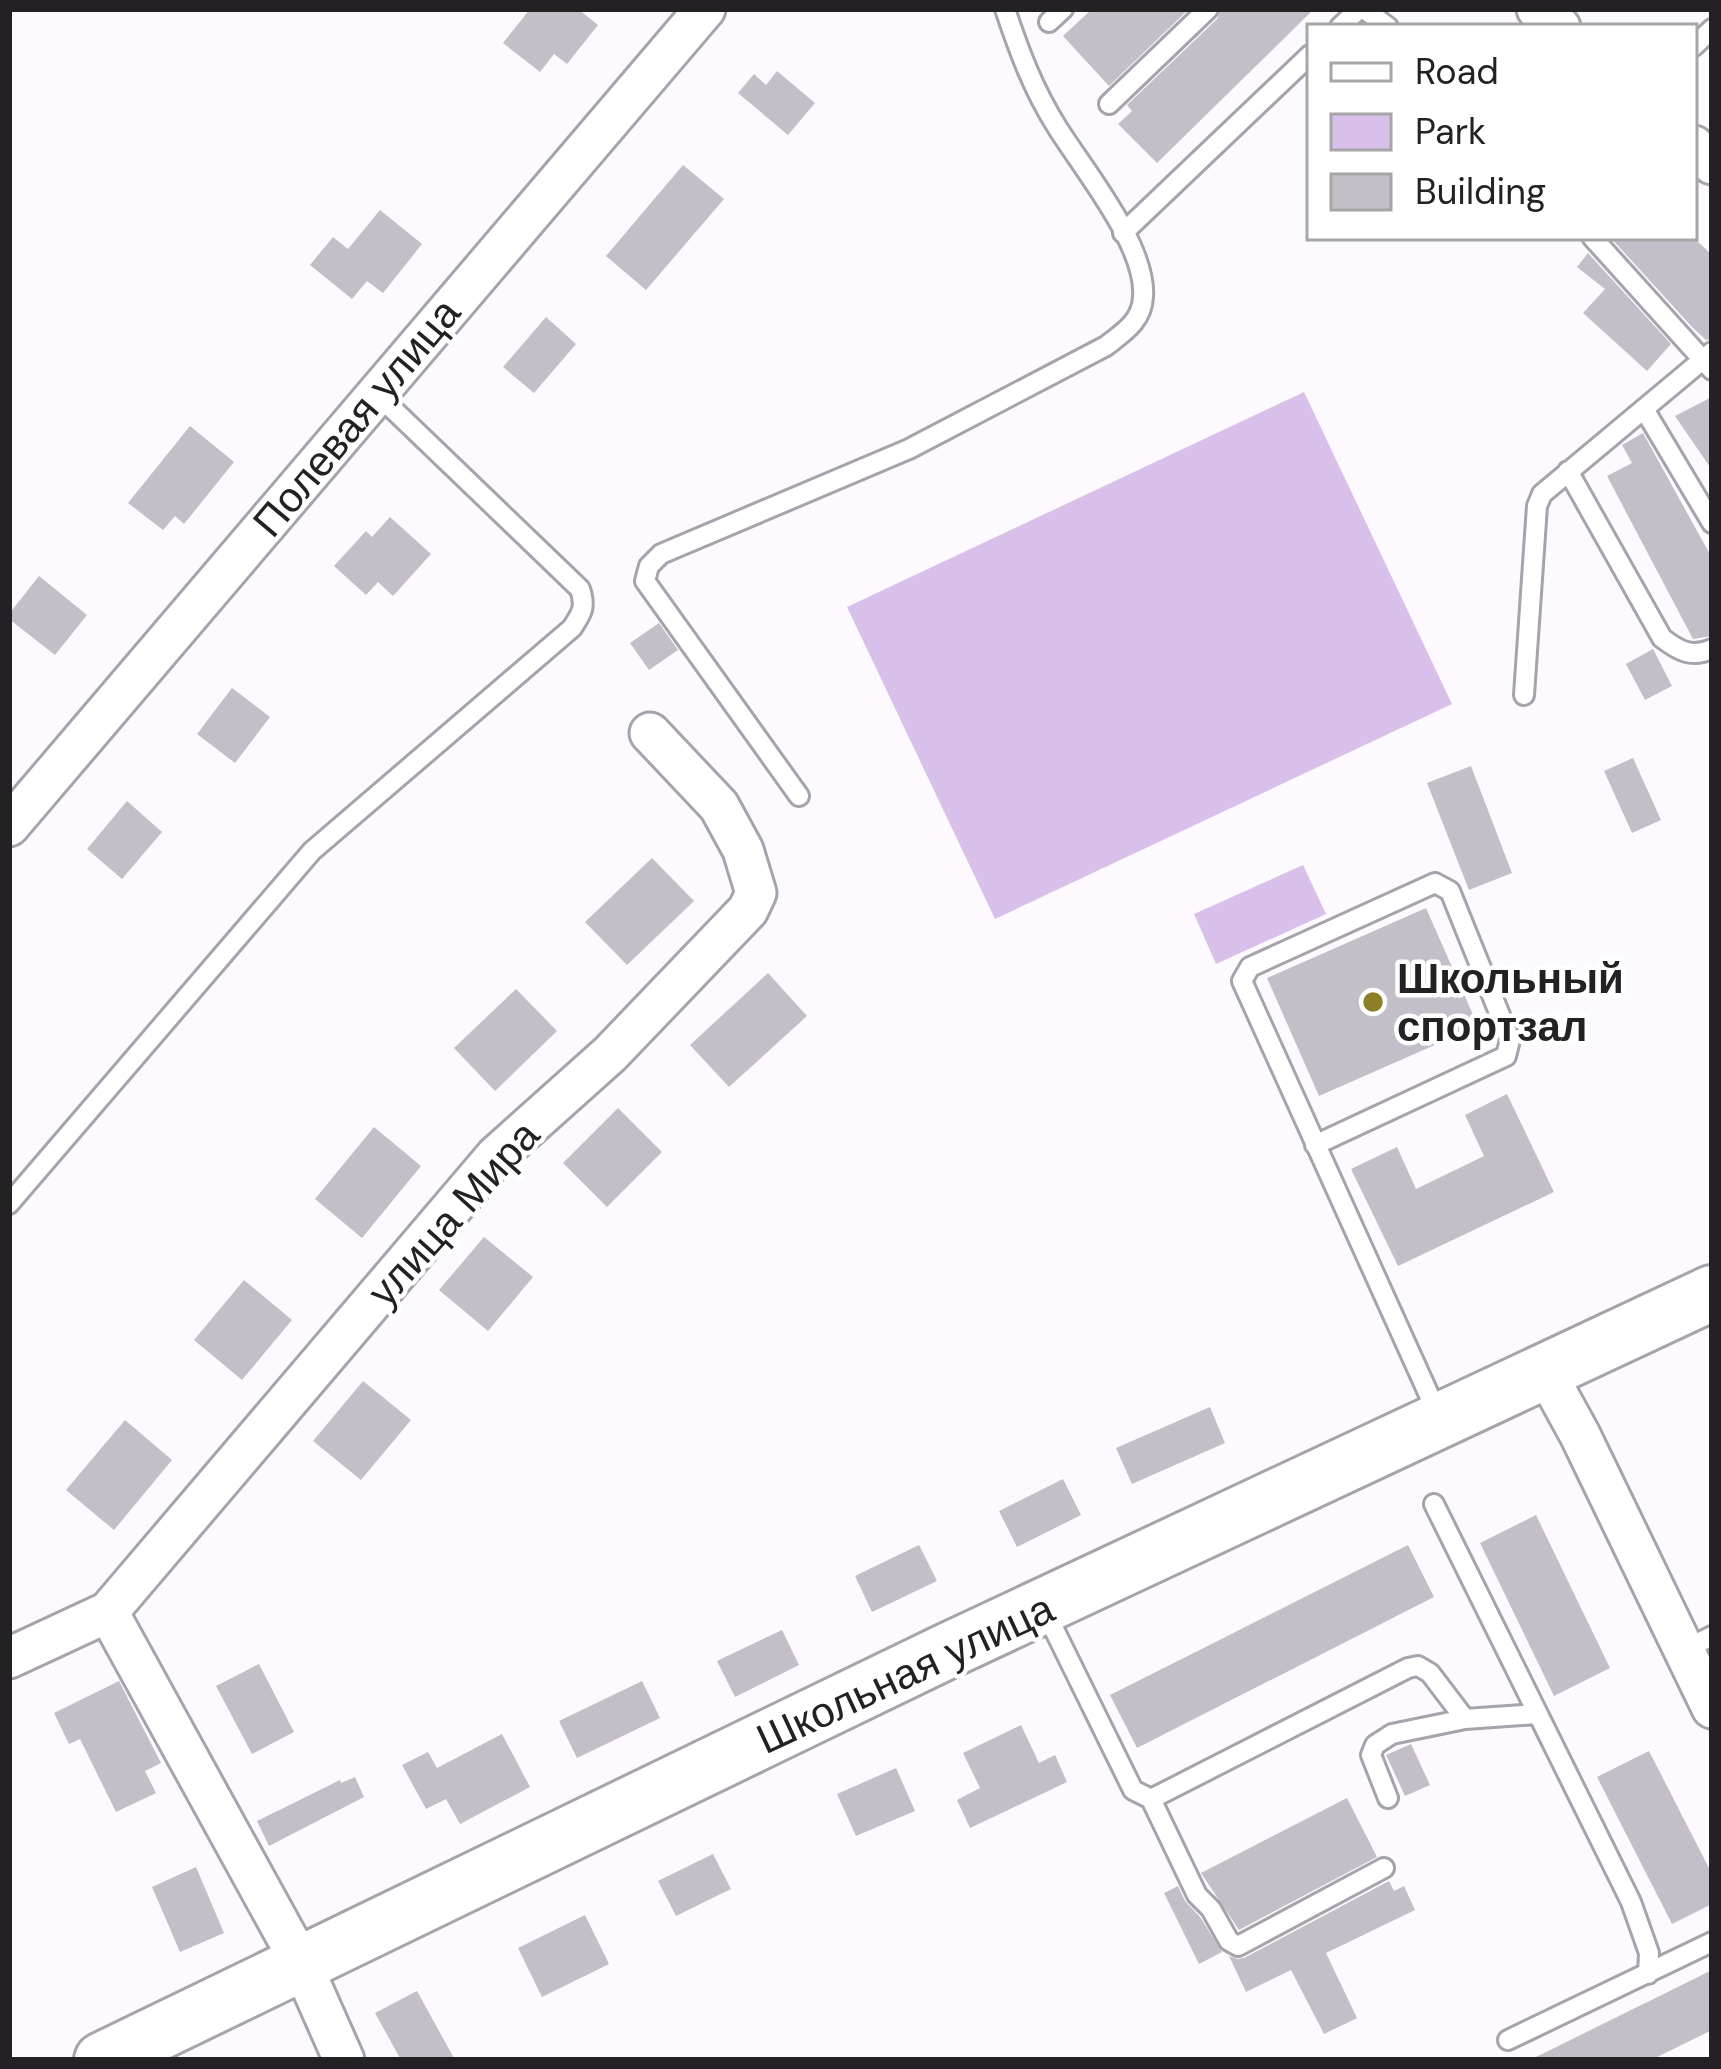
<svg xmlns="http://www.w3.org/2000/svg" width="1721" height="2069" font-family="'DM Sans',sans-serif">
	<rect width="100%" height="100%" fill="#fcfafe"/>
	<!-- green -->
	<path fill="#d8c0eb" d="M1304,392L1452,704L995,919L847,607Z
		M1303,865L1326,914L1216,964L1194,914Z"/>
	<!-- building -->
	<path fill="#c3bec8" d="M530,9H578L598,25L567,64L554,54L540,72L503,43Z
		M1092,9H1189L1109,86L1063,36Z
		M1221,9H1314L1157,163L1118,124L1132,111L1127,105L1217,19Z
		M777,71L815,103L788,135L738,93L754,74L766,85Z
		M683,165L724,199L646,290L606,256Z
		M380,210L422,244L383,293L367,281L352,299L310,265L333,237L348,249Z
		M1610,237H1693L1712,255V339L1706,340L1692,327Z
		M1588,253L1671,344L1647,371L1583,313L1605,289L1577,267Z
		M546,317L576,344L534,393L503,367Z
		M1712,397V470L1675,416Z
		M190,426L234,462L184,524L175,516L163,530L128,503Z
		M1643,433L1712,558V636L1693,639L1607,476L1632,463L1622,445Z
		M390,517L431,554L393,596L378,582L366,595L334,566L366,531L372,537Z
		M39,576L87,615L55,655L9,619V614Z
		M659,623L678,650L649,670L630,643Z
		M1653,649L1672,686L1645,700L1626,664Z
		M232,688L270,717L235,763L197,734Z
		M1633,758L1661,820L1632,833L1604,771Z
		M1471,766L1512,873L1469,890L1427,783Z
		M127,801L162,832L122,879L87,849Z
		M652,858L694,901L627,965L585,922Z
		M1426,908L1478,1026L1319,1096L1267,978Z
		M768,973L807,1016L729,1087L690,1045Z
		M516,989L557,1031L495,1091L454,1048Z
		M1507,1094L1554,1192L1398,1266L1351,1169L1397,1147L1416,1189L1484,1156L1465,1115Z
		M618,1108L662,1152L607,1207L563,1163Z
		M374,1127L421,1166L362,1238L315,1199Z
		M484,1237L533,1277L488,1331L439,1290Z
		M244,1280L292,1320L242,1380L194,1340Z
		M363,1381L411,1420L361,1480L313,1441Z
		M1210,1407L1225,1443L1132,1484L1116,1448Z
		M125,1420L172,1460L114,1530L66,1490Z
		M1063,1479L1081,1515L1017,1547L999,1511Z
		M1536,1515L1610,1668L1554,1696L1480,1543Z
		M919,1545L937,1581L872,1612L855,1576Z
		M1408,1545L1434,1597L1137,1748L1110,1695Z
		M782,1630L799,1665L735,1697L717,1661Z
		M259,1664L294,1732L252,1754L216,1686Z
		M119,1681L161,1763L145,1771L156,1793L116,1812L80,1739L69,1744L54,1713Z
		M642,1681L660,1718L577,1758L559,1721Z
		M1021,1725L1039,1763L1055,1755L1067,1782L970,1828L957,1800L980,1788L963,1753Z
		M502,1734L530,1787L460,1824L446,1799L426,1809L402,1765L428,1752L437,1768Z
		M1411,1744L1430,1785L1405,1796L1386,1755Z
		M1649,1751L1712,1874V1904L1672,1924L1597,1777Z
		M896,1768L915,1811L856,1836L837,1794Z
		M355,1777L364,1797L269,1846L257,1821L340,1780L341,1783Z
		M1347,1798L1377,1857L1239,1930L1201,1873Z
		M713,1854L731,1889L676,1916L658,1881Z
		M196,1867L224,1933L180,1952L152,1887Z
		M1389,1881L1394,1891L1404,1886L1415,1910L1326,1953L1357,2018L1324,2034L1291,1970L1246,1992L1229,1956L1237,1959L1244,1958Z
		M1178,1886L1185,1901L1200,1917L1222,1952L1199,1964L1164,1893Z
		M585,1915L609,1964L542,1997L518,1948Z
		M1712,1970V2030L1651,2060H1530Z
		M417,1991L455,2060H401L375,2013Z"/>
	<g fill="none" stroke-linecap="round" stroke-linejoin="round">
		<defs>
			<path id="lane" d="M1364,9L1388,27
				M1049,22L1063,9
				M1340,27L1359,9
				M1694,46L1712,29
				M1109,104L1208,9
				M1123,233L1310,55
				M1592,237L1712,370
				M1644,409L1712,523
				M1568,471L1662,638C1679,651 1691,658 1712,649
				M1524,695L1537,506L1542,494L1712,352
				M799,796L645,581L649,566L661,554L909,449L1106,346C1124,332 1142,321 1143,297C1147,246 1083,169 1057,127C1033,89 1019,51 1005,9
				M1315,1145L1506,1056L1510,1040L1450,891L1435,883L1250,967L1242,981L1439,1417
				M9,1204L312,851L572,628C582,613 586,607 580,589L376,393
				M1434,1504L1631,1902L1649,1953L1648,1974
				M1045,1611L1133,1790L1151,1799L1408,1668L1418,1666L1430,1673L1465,1719
				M1684,1650L1712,1636
				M1388,1798L1371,1755L1375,1745L1392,1734L1465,1719L1537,1714
				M1151,1799L1197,1895L1211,1909L1229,1941L1238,1946L1384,1868
				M1508,2040L1712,1942"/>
			<path id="street" d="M1537,9L1560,27
				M1694,146L1712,164
				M9,826L705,9
				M1546,1373L1580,1435L1712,1708
				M108,1612L301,1963L344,2060
				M9,1658L108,1612L496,1156L610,1054L748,910L756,893L743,850L719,806L650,733"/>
			<path id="secondary" d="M102,2060L947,1651L1712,1293"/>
		</defs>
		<!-- lane casing -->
		<use href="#lane" stroke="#a7a2ab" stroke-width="24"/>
		<!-- street casing -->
		<use href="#street" stroke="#a7a2ab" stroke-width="45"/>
		<!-- secondary casing -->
		<use href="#secondary" stroke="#a7a2ab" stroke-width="60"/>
		<!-- lane -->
		<use href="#lane" stroke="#fff" stroke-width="18"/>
		<!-- street -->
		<use href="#street" stroke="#fff" stroke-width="39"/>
		<!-- secondary -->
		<use href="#secondary" stroke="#fff" stroke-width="54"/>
	</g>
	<!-- markers -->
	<circle fill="#8c7f26" stroke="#fff" stroke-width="4.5" cx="1373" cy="1002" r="12"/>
	<g text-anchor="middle" stroke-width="9" stroke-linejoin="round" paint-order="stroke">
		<!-- street labels -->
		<g font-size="42" fill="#232124" stroke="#fff">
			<text transform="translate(356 417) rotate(-50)" y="15">Полевая улица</text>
			<text transform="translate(453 1213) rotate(-48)" y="15">улица Мира</text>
			<text transform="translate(905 1673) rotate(-25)" y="15">Школьная улица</text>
		</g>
		<!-- poi labels -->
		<g font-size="42" font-weight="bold" fill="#232124" stroke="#fff" text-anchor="start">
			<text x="1397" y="993">Школьный<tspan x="1397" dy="48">спортзал</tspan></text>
		</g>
	</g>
	<!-- border -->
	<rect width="1721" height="2069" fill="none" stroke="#232124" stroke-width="24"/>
	<!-- legend -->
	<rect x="1307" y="24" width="390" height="216" fill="#ffffff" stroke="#a7a6a7" stroke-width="3"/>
	<rect x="1331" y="63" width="60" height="18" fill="#ffffff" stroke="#a7a6a7" stroke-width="3"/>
	<text x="1415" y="84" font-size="36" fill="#232124">Road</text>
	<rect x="1331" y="114" width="60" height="36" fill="#d8c0eb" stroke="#a7a6a7" stroke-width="3"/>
	<text x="1415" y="144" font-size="36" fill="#232124">Park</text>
	<rect x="1331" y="174" width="60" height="36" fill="#c3bec8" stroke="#a7a6a7" stroke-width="3"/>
	<text x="1415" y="204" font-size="36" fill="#232124">Building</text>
</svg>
